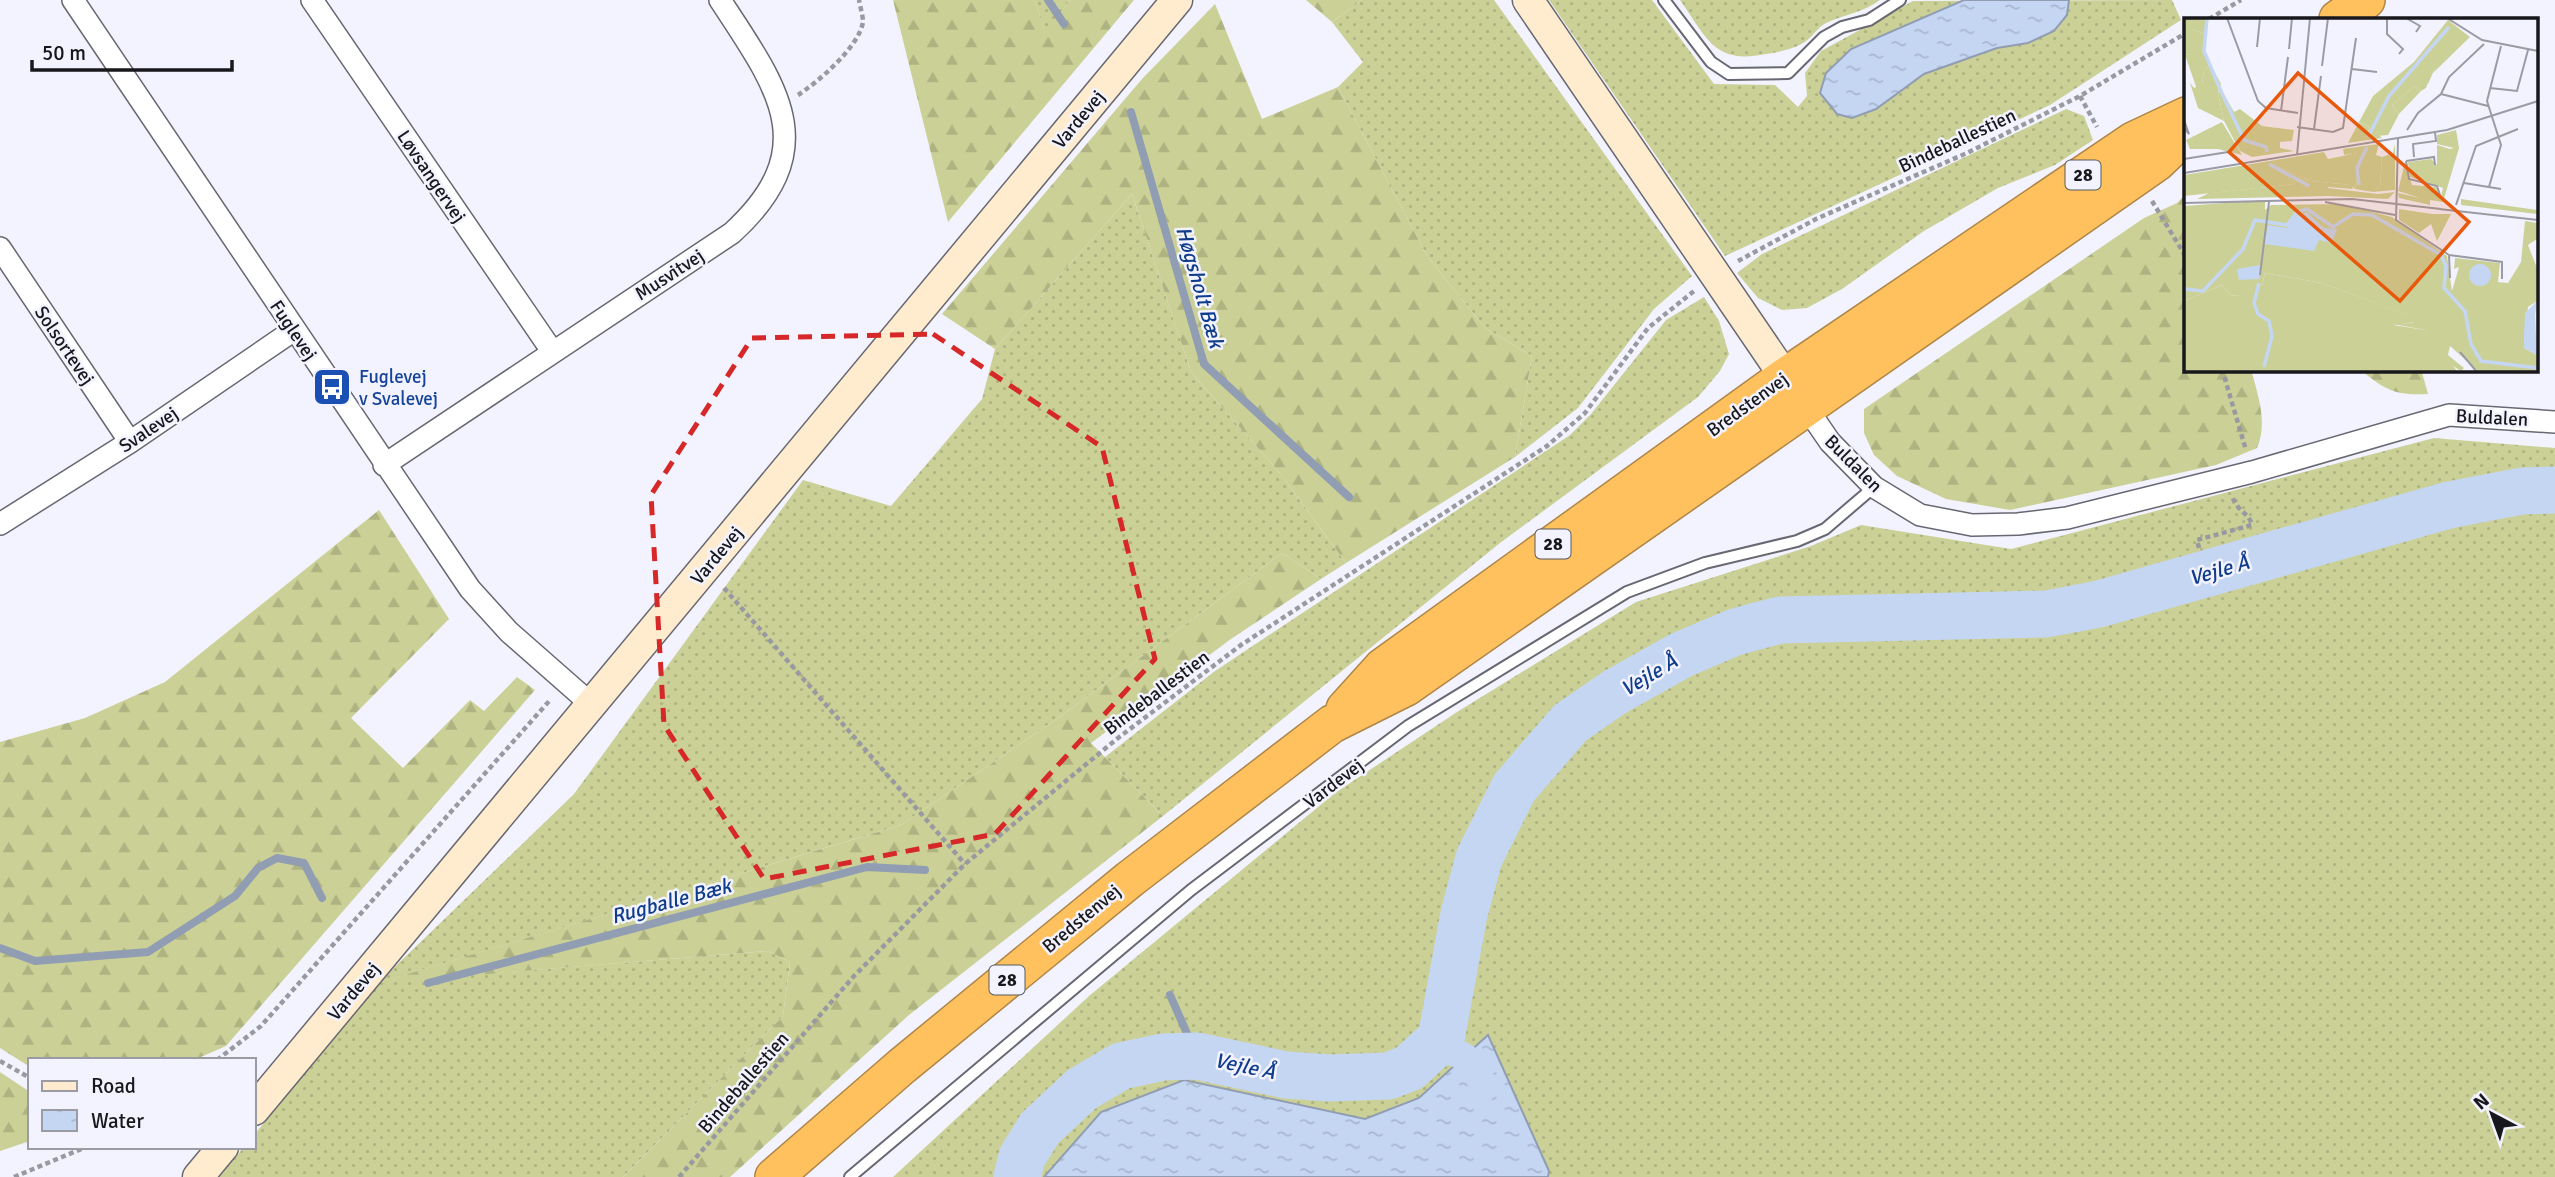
<svg xmlns="http://www.w3.org/2000/svg" width="2555" height="1177" font-family="Signika,sans-serif">
	<defs>
		<pattern id="grass-dots" width="8" height="8" patternUnits="userSpaceOnUse" patternTransform="scale(1.75)"><rect width="8" height="8" fill="#cbd196"/><path d="M2 2h.1M6 6h.1" fill="none" stroke="#aeb381" stroke-width="1.8" stroke-linecap="round"/></pattern>
		<pattern id="forest-firs" width="22" height="20" patternUnits="userSpaceOnUse" patternTransform="scale(1.75)"><rect width="22" height="20" fill="#cbd196"/><path d="M5 1l3.5 6h-7zM16 11l3.5 6h-7z" fill="#aeb381"/></pattern>
		<pattern id="water-ripples" width="26" height="14" patternUnits="userSpaceOnUse" patternTransform="scale(1.75)"><rect width="26" height="14" fill="#c5d6f3"/><path d="M2 4q2-2 4 0t4 0M15 11q2-2 4 0t4 0" fill="none" stroke="#a8b7d0"/></pattern>
	</defs>
	<rect width="100%" height="100%" fill="#f2f3fe"/>
	<!-- grass -->
	<path fill="url(#grass-dots)" d="M1035,0H1070L1045,34Z
		M1362,0H1494L1692,276L1654,309L1578,408L1515,457L1532,356L1485,328L1427,256L1338,87L1363,62L1332,22Z
		M1549,0H1652L1714,84L1775,85L1798,107L1807,96L1805,73L1821,51L1913,1L2172,0L2181,20L2050,105L1725,256Z
		M1680,0H1880C1863,13 1845,14 1826,23C1818,27 1813,36 1806,41C1795,49 1779,52 1766,54C1714,65 1707,38 1680,0Z
		M2066,109L2084,116L2093,140L2055,165L1998,188L1924,231L1842,289L1807,308L1782,310L1758,298L1737,273L1762,254Z
		M1132,194L1191,372L1279,472L1346,563L1321,579L1282,553L1061,716L901,825L382,982L768,951L790,962L783,1016L623,1177H219L244,1147H254V1135L378,983L574,794L803,480L891,506L982,399L995,349Z
		M1704,297L1719,321L1729,354L1720,371L1698,397L1500,543L1163,816L1105,757L1215,671L1570,435L1591,414L1666,320Z
		M2434,438L2555,448V1177H893L1089,996L1335,793L1457,712L1636,602L1811,546L1861,525L2011,549Z"/>
	<!-- forest -->
	<path fill="url(#forest-firs)" d="M893,0H1035L1045,33L1070,0H1134L948,222Z
		M1306,0H1362L1332,22Z
		M1215,4L1262,119L1338,87L1427,256L1485,328L1532,356L1515,457L1346,563L1279,472L1191,372L1132,194L995,349L942,314L1142,79Z
		M2186,194V369H2251C2258,396 2268,422 2257,448L2216,465L2010,510L1946,499L1897,476L1874,455L1864,433V409L2144,218L2177,203Z
		M2360,369H2421L2428,394C2396,396 2384,390 2360,369Z
		M379,510L449,619L351,718L403,768L470,700L484,711L517,677L535,690L226,1046L194,1060H30V1067L0,1048V742L85,718L165,682Z
		M1282,553L1321,579L1231,639L1091,743L1163,816L909,1015L730,1177H623L783,1016L790,962L768,951L378,983L901,825L1061,716Z
		M0,1072L30,1092V1141L0,1151Z"/>
	<!-- water -->
	<path fill="url(#water-ripples)" stroke="#919db2" stroke-width="2" d="M1964,0H2069L2067,15L2054,31L2028,43L1997,48L1924,74L1876,109L1852,118L1837,114L1820,93L1826,73L1851,49Z
		M1488,1035L1549,1171L1548,1177H1044L1101,1112L1184,1080L1365,1119L1419,1098Z"/>
	<g fill="none" stroke-linecap="round" stroke-linejoin="round">
		<!-- stream -->
		<path stroke="#919db2" stroke-width="8" d="M1048,0L1064,24
			M1131,112L1204,364L1349,497
			M0,948L35,961L148,952L235,896L258,868L277,858L304,863L322,898
			M428,983L867,867L925,870
			M1170,995L1197,1056"/>
		<!-- canal -->
		<path stroke="#c5d6f3" stroke-width="28" d="M1434,1048C1460,1051 1480,1060 1482,1089"/>
		<!-- river -->
		<path stroke="#c5d6f3" stroke-width="47" d="M1017,1177L1022,1157L1040,1128L1082,1089L1121,1066L1163,1057L1197,1056L1286,1075L1330,1078L1388,1076L1409,1068L1441,1039L1464,914L1479,858L1514,788L1570,723L1615,692L1681,655L1735,632L1780,620L2046,614L2099,604L2449,505L2522,491L2555,490"/>
		<defs>
			<path id="lane" d="M1664,0L1711,62L1729,74L1788,73L1824,37L1842,27L1869,20L1900,0
				M850,1177L1191,890L1408,726L1627,592L1705,563L1797,541L1825,529L1874,487"/>
			<path id="street" d="M73,0L470,589L509,632L591,704
				M312,0L552,351
				M0,248L130,442
				M1806,407L1830,442L1874,487L1920,515L1972,525L2018,524L2067,518L2252,472L2449,415L2555,422
				M384,465L732,233C825,148 777,87 720,0
				M0,524L130,442L294,330"/>
			<path id="secondary" d="M1528,0L1798,396
				M254,1110L1177,0
				M198,1177L223,1147"/>
			<path id="highway" d="M2338,19L2366,0
				M1345,709L1383,667L1785,377L2133,141L2186,116
				M774,1177L902,1066L1130,879L1332,724L1406,687L2157,162L2186,134"/>
		</defs>
		<!-- lane casing -->
		<use href="#lane" stroke="#686872" stroke-width="14"/>
		<!-- street casing -->
		<use href="#street" stroke="#686872" stroke-width="24"/>
		<!-- secondary casing -->
		<use href="#secondary" stroke="#686872" stroke-width="33"/>
		<!-- highway casing -->
		<use href="#highway" stroke="#ae8647" stroke-width="40"/>
		<!-- path -->
		<path stroke="#9899a1" stroke-width="4.5" stroke-dasharray="5 3.5" stroke-linecap="butt" d="M2209,19L2241,0
			M798,95C818,82 859,47 863,22C863,16 860,6 859,0
			M2080,96L2097,127
			M2152,201L2186,257
			M1738,261L1816,219L1967,153L2080,96L2186,33
			M2222,369L2246,450
			M2199,548L2197,540L2252,525C2249,513 2237,511 2233,498
			M724,588L965,864
			M217,1060L261,1026L551,699
			M0,1061L30,1078
			M14,1177L86,1147
			M679,1177L854,976L965,864L1118,738L1241,645L1547,446L1585,413L1648,328L1694,291"/>
		<!-- lane -->
		<use href="#lane" stroke="#fff" stroke-width="10"/>
		<!-- street -->
		<use href="#street" stroke="#fff" stroke-width="21"/>
		<!-- secondary -->
		<use href="#secondary" stroke="#ffeccf" stroke-width="30"/>
		<!-- highway -->
		<use href="#highway" stroke="#ffc15e" stroke-width="37"/>
	</g>
	<!-- marked area -->
	<path fill="none" stroke="#d62828" stroke-width="5" stroke-dasharray="14 9" stroke-linejoin="round" d="M933,334L1102,447L1155,659L995,834L764,879L664,725L651,495L752,338Z"/>
	<!-- icons -->
	<defs>
		<symbol id="bus-square" viewBox="-11 -11 22 22"><rect x="-9" y="-9" width="18" height="18" rx="4" fill="#1a4fb4" stroke="#f2f3fe"/><path d="M-5-6H5V4H4V6H2V4H-2V6H-4V4H-5ZM-3.5-4V0h7V-4ZM-3.5 1.2v1.5H-2V1.2ZM2 1.2v1.5H3.5V1.2Z" fill="#fff"/></symbol>
	</defs>
	<g fill-rule="evenodd">
		<use href="#bus-square" x="310" y="365" width="44" height="44"/>
	</g>
	<g text-anchor="middle" stroke-width="5" stroke-linejoin="round" paint-order="stroke">
		<!-- shield labels -->
		<g fill="#f2f3fe" stroke="#595a60" stroke-width="2">
			<rect x="2065.5" y="160.5" width="35" height="29" rx="5"/>
			<rect x="1535.5" y="529.5" width="35" height="29" rx="5"/>
			<rect x="989.5" y="965.5" width="35" height="29" rx="5"/>
		</g>
		<g font-size="18" font-weight="bold" fill="#18181c">
			<text x="2083" y="181">28</text>
			<text x="1553" y="550">28</text>
			<text x="1007" y="986">28</text>
		</g>
		<!-- street labels -->
		<g font-size="19" fill="#18181c" stroke="#f2f3fe">
			<text transform="translate(1078 119) rotate(-50)" y="7">Vardevej</text>
			<text transform="translate(1957 140) rotate(-25)" y="7">Bindeballestien</text>
			<text transform="translate(432 176) rotate(56)" y="7">Løvsangervej</text>
			<text transform="translate(669 274) rotate(-33)" y="7">Musvitvej</text>
			<text transform="translate(294 330) rotate(56)" y="7">Fuglevej</text>
			<text transform="translate(65 345) rotate(56)" y="7">Solsortevej</text>
			<text transform="translate(1747 404) rotate(-36)" y="7">Bredstenvej</text>
			<text transform="translate(2492 417) rotate(3)" y="7">Buldalen</text>
			<text transform="translate(148 429) rotate(-34)" y="7">Svalevej</text>
			<text transform="translate(1854 463) rotate(45)" y="7">Buldalen</text>
			<text transform="translate(716 555) rotate(-50)" y="7">Vardevej</text>
			<text transform="translate(1156 692) rotate(-37)" y="7">Bindeballestien</text>
			<text transform="translate(1333 783) rotate(-37)" y="7">Vardevej</text>
			<text transform="translate(1081 918) rotate(-40)" y="7">Bredstenvej</text>
			<text transform="translate(353 991) rotate(-50)" y="7">Vardevej</text>
			<text transform="translate(743 1082) rotate(-49)" y="7">Bindeballestien</text>
		</g>
		<!-- transit labels -->
		<g font-size="19" fill="#164399" stroke="#f2f3fe" text-anchor="start">
			<text x="359" y="383">Fuglevej<tspan x="359" dy="22">v Svalevej</tspan></text>
		</g>
		<!-- water labels -->
		<g font-size="21" font-style="italic" fill="#103c8c" stroke="#f2f3fe">
			<text transform="translate(1200 287) rotate(74)" y="7">Høgsholt Bæk</text>
			<text transform="translate(2219 570) rotate(-16)" y="7">Vejle Å</text>
			<text transform="translate(1649 675) rotate(-31)" y="7">Vejle Å</text>
			<text transform="translate(671 901) rotate(-15)" y="7">Rugballe Bæk</text>
			<text transform="translate(1245 1066) rotate(12)" y="7">Vejle Å</text>
		</g>
	</g>
	<!-- overview -->
	<g transform="translate(2184 18)">
		<rect width="354" height="354" fill="#f2f3fe"/>
		<path d="M0,0H23L22,17L9,11L6,36L1,37ZM264,2L286,19L249,55L258,26L242,70L237,73L231,68L208,87L215,96L204,117L182,119L186,109L175,104L189,78L230,44ZM27,47L37,66L34,75L40,103L14,90L6,65L10,70L18,66L20,52ZM272,112L275,130L259,184L246,182V187L215,180L214,175L236,180L214,173L221,144L228,167L252,169L257,178L259,170L226,159L224,144L247,141L253,147V127L266,131L270,130L253,126V117ZM211,126V172L189,174L196,168L198,139L209,135ZM140,134L144,141L178,134L171,171L167,167L126,163L86,145L111,166L0,178V157ZM144,170L194,176L211,174L204,181L144,178ZM277,181L353,192V196L277,187ZM81,182V192L87,187L157,186L208,199L263,238L268,273L275,249L270,251L271,240L316,245L314,264L324,265L337,244L341,203L353,205V221L344,227L353,250V283L344,289L340,330L353,337V353H294L266,328L264,337L280,350L277,353L264,345L241,312L209,306L229,305L231,300L138,265L81,255L78,268L56,278L46,277L38,267L0,283V188Z" fill="#cbd196"/>
		<path d="M9,11L22,17L20,33L27,47L20,52L18,66L24,70L15,77L1,37L6,36L3,19ZM258,26L260,29L244,66L245,38ZM231,68L237,73L215,96L208,87ZM37,71L50,94L56,91L78,108L110,112L108,123L96,124V130L110,133L68,139L56,133L40,103L34,75ZM38,104L58,137L34,131H6L2,122ZM175,104L186,109L182,118L194,116L198,120L164,125ZM195,126L192,137L198,139L196,168L189,174L171,171L178,135L160,137L159,131ZM82,143L126,163L168,167L169,171L144,169V178L13,181L25,175L111,166ZM215,191L248,196H267L253,223L247,206L235,215L215,202ZM81,255L138,265L232,300L233,304L209,307L241,312L273,353H0V283L38,267L46,277L56,278L62,267L78,268Z" fill="#cbd196"/>
		<path d="M123,194L140,210L153,211L148,225L135,222L130,233L80,226L84,207L103,210L113,197ZM285 257a11 11 0 1 1 22 0a11 11 0 1 1-22 0ZM76,247L75,261L55,262L53,251ZM353,283L351,297L353,337L340,330V316L341,295Z" fill="#c5d6f3"/>
		<path fill="none" stroke="#c5d6f3" stroke-width="3.5" d="M23,0L20,33L36,71L60,122L82,129L83,134M184,119L205,78L265,9M85,146L125,168M175,167L173,150L183,129M75,265L70,285L74,296L85,303L88,318L80,349M0,271L19,273L59,231L71,202L103,207L113,194L123,191L149,209L169,196L188,197L257,237L262,248L260,270L281,293L287,326L297,343L354,350"/>
		<path fill="none" stroke="#9b9ba4" stroke-width="2" d="M43,0L74,83L82,90L114,95M203,0V16L219,31L215,36M222,0L236,8L232,14M263,0L298,22L354,33M73,29L76,0M105,31L108,0M138,48L144,0M168,51L193,54M306,70L333,73L344,32M257,76L304,88M97,93L104,39M0,102L5,116L0,110M113,109L149,114L159,110L172,20M130,111L137,58M223,112L234,95L257,76L265,59L300,26M214,121L212,202L265,237L266,260M113,137L126,0M230,139L229,126L252,123L251,114M0,141L44,134M222,143L225,161L253,168L256,177M222,143L250,139L251,147M0,155L263,112L354,83M280,165L317,171M305,169L317,127L303,83L317,28M141,184L211,197M0,185L168,181L257,191M272,187L292,128L334,111M255,191L354,202M265,237L318,244V261M76,257L85,184M276,334L293,354"/>
		<path fill="#e8590c" fill-opacity="0.15" stroke="#e8590c" stroke-width="3.5" d="M114,55L285,204L216,283L45,134Z"/>
		<rect width="354" height="354" fill="none" stroke="#18181c" stroke-width="3.5"/>
	</g>
	<!-- legend -->
	<rect x="28" y="1058" width="228" height="91" fill="#f2f3fe" stroke="#9b9ba4" stroke-width="2"/>
	<rect x="42" y="1081" width="35" height="10" fill="#ffeccf" stroke="#9b9ba4" stroke-width="2"/>
	<text x="91" y="1093" font-size="21" fill="#18181c">Road</text>
	<rect x="42" y="1110" width="35" height="21" fill="url(#water-ripples)" stroke="#9b9ba4" stroke-width="2"/>
	<text x="91" y="1128" font-size="21" fill="#18181c">Water</text>
	<!-- north arrow -->
	<g transform="translate(2492 1114) rotate(319)" stroke="#f2f3fe" stroke-width="5" paint-order="stroke">
	<path d="M0-5L12 26L0 18L-12 26Z" fill="#18181c"/>
	<text y="-10" font-size="19" font-weight="bold" text-anchor="middle" fill="#18181c">N</text>
	</g>
	<!-- scale -->
	<path d="M32 60v10h200v-10" fill="none" stroke="#18181c" stroke-width="3.5"/>
	<text x="42" y="60" font-size="21" fill="#18181c" stroke="#f2f3fe" stroke-width="5" paint-order="stroke">50 m</text>
</svg>
